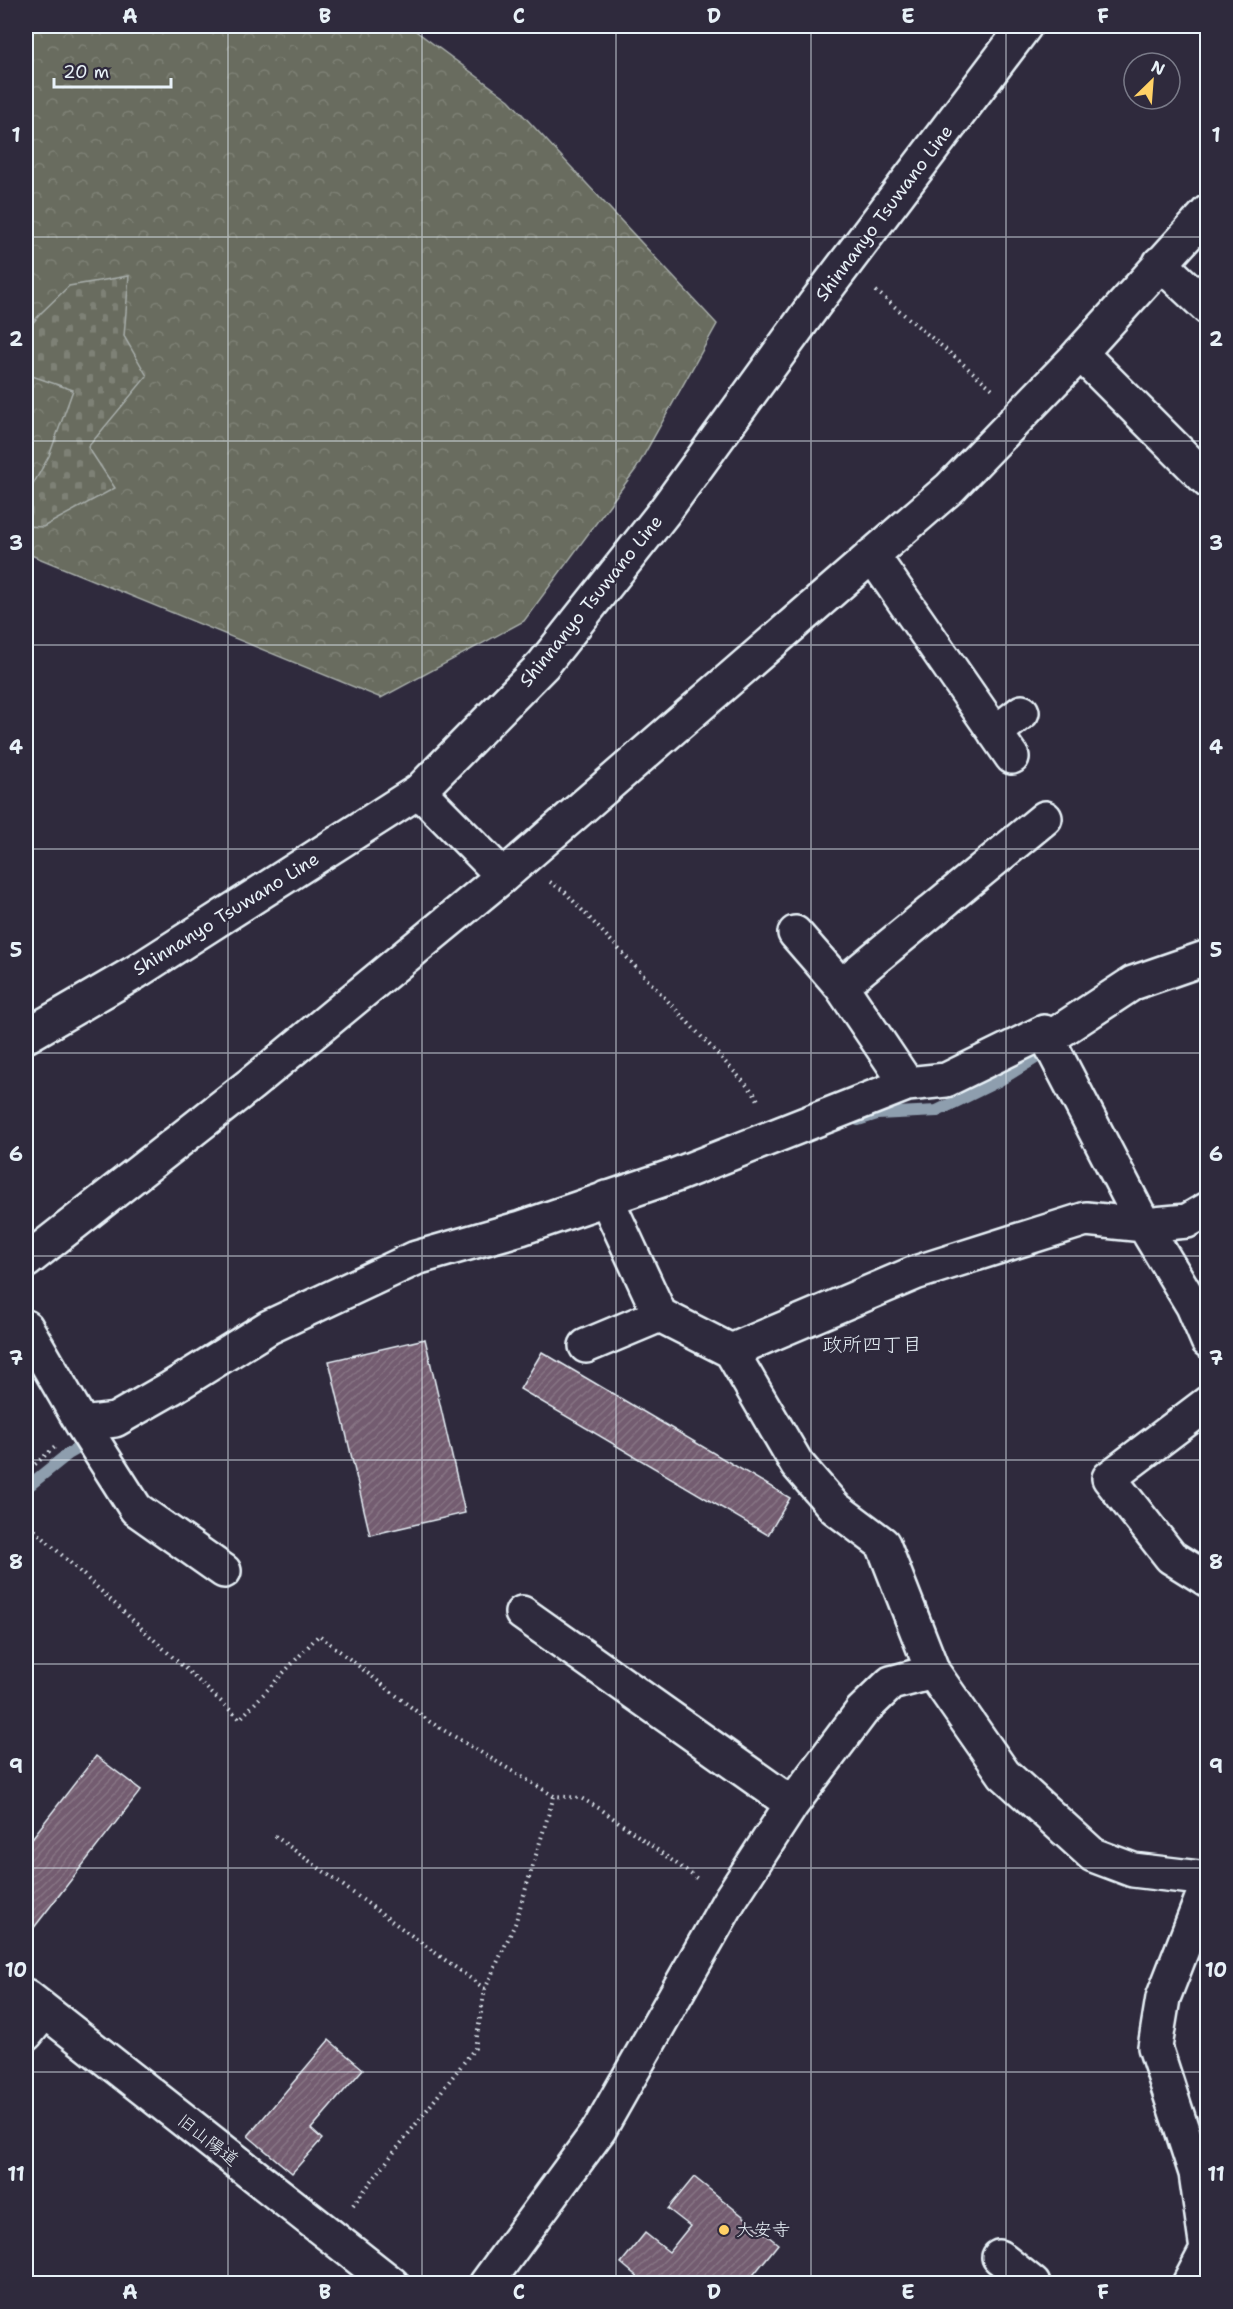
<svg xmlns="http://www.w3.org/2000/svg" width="1233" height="2309" font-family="'Shantell Sans','Klee One',sans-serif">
	<defs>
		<pattern id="forest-crowns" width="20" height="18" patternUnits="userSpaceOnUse" patternTransform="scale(1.5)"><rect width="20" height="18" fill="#696c5e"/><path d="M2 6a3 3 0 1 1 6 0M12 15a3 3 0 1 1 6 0" fill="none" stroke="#7e8176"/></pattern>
		<pattern id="cemetery-stones" width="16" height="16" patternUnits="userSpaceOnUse" patternTransform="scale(1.5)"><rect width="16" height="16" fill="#696c5e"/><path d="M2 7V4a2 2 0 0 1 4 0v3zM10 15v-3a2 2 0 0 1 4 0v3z" fill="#7e8176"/></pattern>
		<pattern id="building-hatch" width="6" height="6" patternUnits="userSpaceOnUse" patternTransform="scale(1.5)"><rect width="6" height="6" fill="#735c6f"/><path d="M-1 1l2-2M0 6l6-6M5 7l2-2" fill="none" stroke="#877484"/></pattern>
	</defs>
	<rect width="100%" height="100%" fill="#2f2a3d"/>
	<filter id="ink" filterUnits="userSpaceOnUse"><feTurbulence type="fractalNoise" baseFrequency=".0167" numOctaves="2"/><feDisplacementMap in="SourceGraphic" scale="12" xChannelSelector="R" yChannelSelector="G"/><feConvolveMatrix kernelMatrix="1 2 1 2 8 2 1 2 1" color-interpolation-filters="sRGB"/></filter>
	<g filter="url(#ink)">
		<!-- forest -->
		<path fill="url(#forest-crowns)" stroke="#a8aeab" stroke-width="1.5" d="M26,26H409L509,100L717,324L636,469L524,621L381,698L26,553Z"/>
		<!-- cemetery -->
		<path fill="url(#cemetery-stones)" stroke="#a8aeab" stroke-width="1.5" d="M129,276L124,336L147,376L88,447L115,488L43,527L26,526V497L49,456L73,390L26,374V331L41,313L69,286Z"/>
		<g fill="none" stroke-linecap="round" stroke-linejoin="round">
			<!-- stream -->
			<path stroke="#8e9eae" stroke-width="12" d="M858,1120L877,1114L937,1111L1000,1080L1052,1048
				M26,1488L68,1454L91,1441"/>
		</g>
		<!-- building -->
		<path fill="url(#building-hatch)" stroke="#e8f1f8" stroke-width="1.5" d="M425,1339L465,1513L370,1535L329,1361Z
			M542,1352L790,1498L768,1535L520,1389Z
			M96,1756L141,1790L29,1934L26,1931V1846Z
			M329,2040L363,2069L311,2129L322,2139L292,2173L248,2136Z
			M694,2177L778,2244L746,2284H646L621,2263L645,2233L669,2252L690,2226L668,2209Z"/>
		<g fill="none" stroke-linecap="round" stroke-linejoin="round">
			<defs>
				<path id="minor" d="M1160,263L1208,308
					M1080,353L1208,481
					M872,555L1012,757
					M995,733L1022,712
					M419,791L503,876
					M1045,818L841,986L907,1084L946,1080L1044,1032L1144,1225L1187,1221L1208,1209
					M795,933L841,986
					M1048,1039L1133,983L1208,957
					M606,1198L660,1315L731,1351
					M26,1261L251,1084L503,876L950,488L1072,362L1208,212
					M26,1327L82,1424L136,1509L224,1571
					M1208,1341L1193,1306L1144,1225L1086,1219L915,1273L731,1351L797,1464L835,1508L883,1544L933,1672L1004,1774L1093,1855L1133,1870L1208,1879
					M586,1346L660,1315
					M1208,1403L1109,1478L1171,1557L1208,1580
					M82,1424L115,1420L171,1388L269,1327L416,1258L521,1228L676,1175L907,1084
					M522,1613L792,1804
					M26,1996L392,2284
					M26,2034L44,2012
					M999,2257L1033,2284
					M486,2284L599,2130L729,1901L792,1804L862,1711L891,1683L933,1672
					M1189,2284L1207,2250L1196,2173L1155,2047L1163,1998L1208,1883"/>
				<path id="major" d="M26,1036L136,972L419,791L543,665L664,512L814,305L1025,26"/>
			</defs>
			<!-- minor casing -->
			<use href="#minor" stroke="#e8f1f8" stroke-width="38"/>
			<!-- major casing -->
			<use href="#major" stroke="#e8f1f8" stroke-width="38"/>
			<!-- path -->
			<path stroke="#e8f1f8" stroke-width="4" stroke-dasharray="1.5 4.5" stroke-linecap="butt" d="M876,291L995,391
				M550,882L564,891L714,1050L754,1093L759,1102
				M26,1472L55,1447
				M26,1522L240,1719L319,1635L430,1722L554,1796L581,1798L602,1810L699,1880
				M275,1836L485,1989
				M353,2205L475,2048L485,1989L515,1924L554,1796"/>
			<!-- minor -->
			<use href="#minor" stroke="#2f2a3d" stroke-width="33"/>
			<!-- major -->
			<use href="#major" stroke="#2f2a3d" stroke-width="33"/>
		</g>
	</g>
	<!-- grid -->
	<path fill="none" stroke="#e8f1f8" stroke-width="1.5" stroke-opacity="0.55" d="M228,26V2284M422,26V2284M616,26V2284M811,26V2284M1006,26V2284M26,237H1208M26,441H1208M26,645H1208M26,849H1208M26,1053H1208M26,1256H1208M26,1460H1208M26,1664H1208M26,1868H1208M26,2072H1208"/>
	<!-- markers -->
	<circle fill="#ffd166" stroke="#2f2a3d" stroke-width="2" cx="724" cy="2230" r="6"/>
	<g text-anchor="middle" stroke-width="4.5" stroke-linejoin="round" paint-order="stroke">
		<!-- street labels -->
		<g font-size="18" fill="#e8f1f8" stroke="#2f2a3d">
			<text transform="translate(884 213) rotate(-53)" y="6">Shinnanyo Tsuwano Line</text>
			<text transform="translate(591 601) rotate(-51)" y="6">Shinnanyo Tsuwano Line</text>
			<text transform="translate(226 914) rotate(-32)" y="6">Shinnanyo Tsuwano Line</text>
			<text transform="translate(208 2140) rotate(38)" y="6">旧山陽道</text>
		</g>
		<!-- poi labels -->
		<g font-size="18" fill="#e8f1f8" stroke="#2f2a3d" text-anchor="start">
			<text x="736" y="2236">大安寺</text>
		</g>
		<!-- neighbourhood labels -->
		<g font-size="20" fill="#e8f1f8" stroke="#2f2a3d">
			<text x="872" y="1351">政所四丁目</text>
		</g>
	</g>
	<!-- margin -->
	<rect width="1233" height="2309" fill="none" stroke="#2f2a3d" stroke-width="66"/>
	<!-- north arrow -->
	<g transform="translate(1152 81) rotate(25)"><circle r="28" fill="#2f2a3d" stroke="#797a88" stroke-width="1.5"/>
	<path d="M0-4.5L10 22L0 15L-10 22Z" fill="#ffd166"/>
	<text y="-9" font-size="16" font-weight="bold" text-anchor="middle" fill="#e8f1f8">N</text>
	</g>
	<!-- scale -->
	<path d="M54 78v9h117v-9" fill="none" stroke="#e8f1f8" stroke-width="3"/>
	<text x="63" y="78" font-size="18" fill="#e8f1f8" stroke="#2f2a3d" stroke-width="4.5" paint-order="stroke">20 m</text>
	<rect x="33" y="33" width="1167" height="2243" fill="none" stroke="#e8f1f8" stroke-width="2"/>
	<g font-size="20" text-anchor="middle" font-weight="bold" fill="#e8f1f8">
		<text x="130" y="23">A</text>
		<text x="325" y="23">B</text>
		<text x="519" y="23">C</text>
		<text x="714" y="23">D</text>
		<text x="908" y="23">E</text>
		<text x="1103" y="23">F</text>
		<text x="16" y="142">1</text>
		<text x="1216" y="142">1</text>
		<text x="16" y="346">2</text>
		<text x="1216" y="346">2</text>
		<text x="16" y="550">3</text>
		<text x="1216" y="550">3</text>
		<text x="16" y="754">4</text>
		<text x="1216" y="754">4</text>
		<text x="16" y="957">5</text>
		<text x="1216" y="957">5</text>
		<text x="16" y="1161">6</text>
		<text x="1216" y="1161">6</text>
		<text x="16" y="1365">7</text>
		<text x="1216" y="1365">7</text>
		<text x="16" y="1569">8</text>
		<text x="1216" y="1569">8</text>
		<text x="16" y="1773">9</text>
		<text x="1216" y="1773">9</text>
		<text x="16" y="1977">10</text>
		<text x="1216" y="1977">10</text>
		<text x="16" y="2181">11</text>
		<text x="1216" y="2181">11</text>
		<text x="130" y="2299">A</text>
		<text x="325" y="2299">B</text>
		<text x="519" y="2299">C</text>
		<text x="714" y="2299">D</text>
		<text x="908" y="2299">E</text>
		<text x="1103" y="2299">F</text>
	</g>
</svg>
